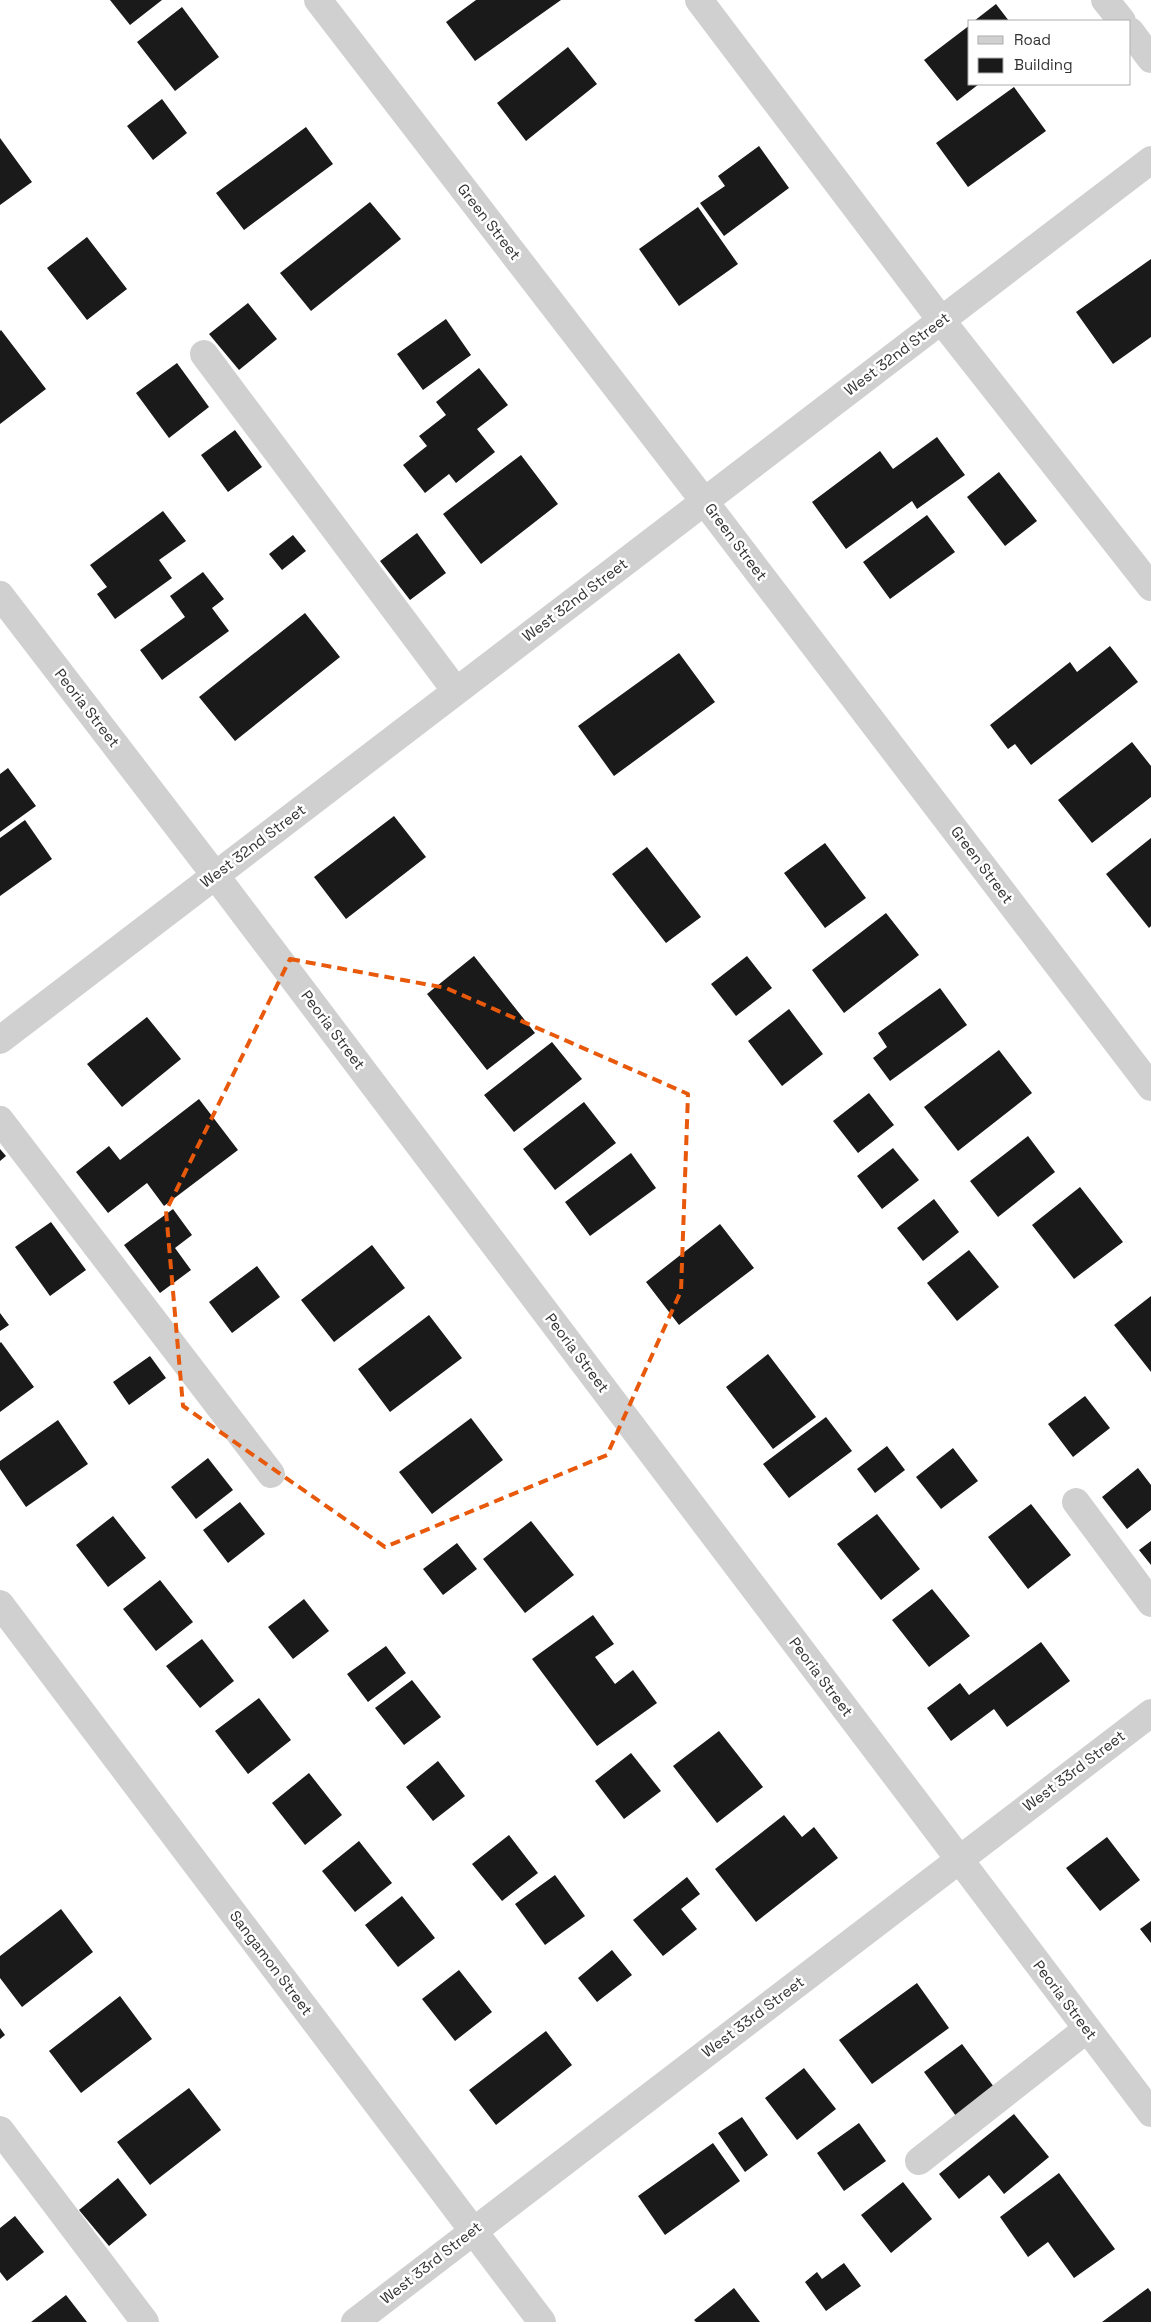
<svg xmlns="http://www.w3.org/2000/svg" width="1151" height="2322" font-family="'Space Grotesk',sans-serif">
	<rect width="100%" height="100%" fill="#fff"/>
	<!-- building -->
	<path fill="#1a1a1a" d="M110,0H162L130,25Z
		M476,0H561L475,61L446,22Z
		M996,4L1009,21H974Z
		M182,7L219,57L175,91L137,42Z
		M970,25V84H979L957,101L924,60Z
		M568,47L597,84L526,141L497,103Z
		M1014,87L1046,131L968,187L936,143Z
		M162,99L187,133L153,160L127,126Z
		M306,127L333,164L244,230L216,193Z
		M0,138L32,182L0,205Z
		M759,146L789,188L724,236L700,203L725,186L718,176Z
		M370,202L401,239L311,311L280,273Z
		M698,207L738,264L679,306L639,249Z
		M87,237L127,289L87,320L47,268Z
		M1151,259V337L1113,364L1076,312Z
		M248,303L277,339L239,370L209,334Z
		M446,319L471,355L423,390L397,354Z
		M1,330L46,389L0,424V331Z
		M177,363L209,407L169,438L136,393Z
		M479,368L508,405L477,429L495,452L456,483L449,474L425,493L403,465L427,446L419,436L446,415L436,402Z
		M235,430L262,467L228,492L201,455Z
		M937,437L965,475L917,509L912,501L846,549L812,502L880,451L893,469Z
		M521,455L558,504L481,564L443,514Z
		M999,472L1037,521L1005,546L967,497Z
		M163,511L186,541L159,560L172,578L115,619L97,594L107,587L90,565Z
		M927,515L955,552L890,599L863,562Z
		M417,533L446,573L410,600L380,561Z
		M293,535L306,551L282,570L269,554Z
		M203,572L224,599L212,608L229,631L162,680L140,650L185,617L170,596Z
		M305,613L340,657L235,741L199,697Z
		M1110,646L1138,682L1031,765L1015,744L1008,749L990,725L1070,662L1077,672Z
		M679,653L715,702L614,776L578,726Z
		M1132,742L1151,766V797L1092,843L1058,800Z
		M8,768L36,806L0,832V774Z
		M394,816L426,857L346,919L314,877Z
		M25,820L52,859L0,896V838Z
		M1151,838V926L1149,928L1106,874Z
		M825,843L866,898L825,928L784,873Z
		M647,847L701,917L666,943L612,874Z
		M886,913L919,955L844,1013L812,970Z
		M474,956L535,1033L487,1070L427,994Z
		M747,956L772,988L736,1016L711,984Z
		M940,988L967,1025L890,1081L873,1058L887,1047L878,1033Z
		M789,1009L823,1054L782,1086L748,1041Z
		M147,1017L181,1059L122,1107L87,1064Z
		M552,1042L582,1079L514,1132L484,1095Z
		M999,1050L1032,1093L958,1151L924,1107Z
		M869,1093L894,1125L858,1153L833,1121Z
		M199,1099L238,1150L164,1206L147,1183L108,1213L76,1172L109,1146L120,1160Z
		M584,1102L616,1143L555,1190L523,1149Z
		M1028,1136L1055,1172L998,1217L970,1181Z
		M893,1148L919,1180L882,1209L857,1176Z
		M0,1149L6,1156L0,1161Z
		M631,1153L656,1188L590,1236L565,1202Z
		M1080,1187L1123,1242L1074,1279L1032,1225Z
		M934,1199L959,1232L923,1261L897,1228Z
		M173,1209L192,1235L175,1248L191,1270L160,1293L124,1245Z
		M51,1222L86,1270L50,1296L15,1247Z
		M720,1224L754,1268L679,1325L646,1282Z
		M372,1245L405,1288L334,1342L301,1300Z
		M969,1250L999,1287L957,1321L927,1283Z
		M257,1266L280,1297L232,1333L209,1302Z
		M1151,1296V1372L1114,1325Z
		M0,1313L9,1325L0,1331Z
		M429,1315L462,1358L390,1412L358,1369Z
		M1,1342L34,1387L0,1412V1343Z
		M768,1354L816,1417L773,1449L726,1387Z
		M150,1356L166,1378L129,1405L113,1382Z
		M1085,1396L1110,1428L1073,1457L1048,1424Z
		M826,1417L852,1451L789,1498L763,1464Z
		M471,1418L503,1460L432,1514L399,1472Z
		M58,1420L88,1464L26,1507L0,1469V1461Z
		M887,1446L905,1470L875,1493L857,1469Z
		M953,1448L978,1481L941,1509L916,1477Z
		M208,1458L233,1490L196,1519L171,1487Z
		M1138,1468L1151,1485V1510L1127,1529L1102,1497Z
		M240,1502L265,1534L228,1563L203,1530Z
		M1031,1504L1071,1555L1028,1589L988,1537Z
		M877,1514L920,1569L881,1600L837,1544Z
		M113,1516L146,1558L108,1587L76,1545Z
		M531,1521L574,1575L525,1613L483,1559Z
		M1151,1541V1565L1139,1550Z
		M457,1543L477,1569L443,1595L423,1569Z
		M160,1580L193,1622L156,1651L123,1609Z
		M932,1589L970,1636L929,1667L892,1620Z
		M304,1599L329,1631L293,1659L268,1627Z
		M593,1615L614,1644L595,1657L615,1684L633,1670L657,1703L597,1746L532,1659Z
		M202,1639L234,1681L200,1708L166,1666Z
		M1041,1642L1070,1681L1007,1727L994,1709L951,1741L927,1708L960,1683L969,1695Z
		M386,1646L406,1673L368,1702L347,1674Z
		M412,1680L441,1717L404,1745L375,1708Z
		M259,1698L291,1740L248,1774L215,1731Z
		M719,1731L763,1787L717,1823L673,1766Z
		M631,1753L661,1791L624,1819L595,1781Z
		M438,1761L465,1796L433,1821L406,1787Z
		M309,1773L342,1815L305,1845L272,1803Z
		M784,1815L802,1837L814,1827L838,1858L756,1922L715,1869Z
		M509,1835L538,1873L502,1901L472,1864Z
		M1107,1837L1140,1880L1100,1911L1066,1868Z
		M359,1841L392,1883L355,1912L322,1871Z
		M555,1875L585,1916L545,1945L515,1904Z
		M687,1877L700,1894L681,1909L697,1929L663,1956L633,1920Z
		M402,1896L435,1938L398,1967L365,1925Z
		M61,1909L93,1952L22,2007L0,1978V1956Z
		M1151,1921V1943L1140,1929Z
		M612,1950L632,1975L597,2002L578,1978Z
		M459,1970L492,2012L455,2041L422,1999Z
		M917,1983L949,2028L872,2084L839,2040Z
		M120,1996L152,2039L81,2093L49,2051Z
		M0,2028L5,2035L0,2039Z
		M546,2031L572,2065L496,2125L469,2090Z
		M962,2044L994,2087L956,2116L924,2072Z
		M804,2068L836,2109L797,2140L765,2098Z
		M189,2088L221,2130L150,2185L117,2142Z
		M1014,2114L1049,2157L1004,2194L989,2175L959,2199L939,2174Z
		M742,2117L768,2155L745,2172L718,2133Z
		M859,2123L886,2161L844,2191L817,2153Z
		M713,2143L740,2181L665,2235L638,2196Z
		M1059,2173L1115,2249L1074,2278L1048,2242L1028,2257L1000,2217Z
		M118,2178L147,2215L109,2246L79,2210Z
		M903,2182L932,2219L891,2253L861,2215Z
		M15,2216L44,2252L7,2281L0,2272V2228Z
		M844,2263L861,2286L826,2311L805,2282L817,2272L822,2279Z
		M734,2288L760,2322H696L694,2320Z
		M1148,2288L1151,2292V2322H1102Z
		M66,2295L87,2322H31Z"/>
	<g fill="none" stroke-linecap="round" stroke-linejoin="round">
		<!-- minor -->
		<path stroke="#d0d0d0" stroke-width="28" d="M318,0L704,501L1151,1087
			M699,0L941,320L1151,587
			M1105,0L1122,21
			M1130,31L1151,59
			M204,354L456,691
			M0,595L215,875L1151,2113
			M0,1040L1151,160
			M0,1120L271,1474
			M1076,1502L1151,1603
			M0,1604L542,2322
			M0,2130L145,2322
			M919,2161L1087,2029
			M355,2322L1151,1713"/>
	</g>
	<!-- marked area -->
	<path fill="none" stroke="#e8590c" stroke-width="4" stroke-dasharray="10 6" stroke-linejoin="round" d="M290,959L446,988L688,1094L681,1291L607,1455L385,1547L183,1406L166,1211Z"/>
	<g text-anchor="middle" stroke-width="5" stroke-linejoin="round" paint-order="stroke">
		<!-- street labels -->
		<g font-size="15" fill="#333" stroke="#fff">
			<text transform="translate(489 222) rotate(52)" y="5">Green Street</text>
			<text transform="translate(897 354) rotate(-37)" y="5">West 32nd Street</text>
			<text transform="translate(736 542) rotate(53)" y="5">Green Street</text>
			<text transform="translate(575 600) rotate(-37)" y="5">West 32nd Street</text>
			<text transform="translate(87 708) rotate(52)" y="5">Peoria Street</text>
			<text transform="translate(253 846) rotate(-37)" y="5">West 32nd Street</text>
			<text transform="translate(982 865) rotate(53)" y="5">Green Street</text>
			<text transform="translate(333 1030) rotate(53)" y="5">Peoria Street</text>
			<text transform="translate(577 1353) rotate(53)" y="5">Peoria Street</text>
			<text transform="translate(821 1677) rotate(53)" y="5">Peoria Street</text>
			<text transform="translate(1074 1771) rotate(-37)" y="5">West 33rd Street</text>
			<text transform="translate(271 1963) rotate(53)" y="5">Sangamon Street</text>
			<text transform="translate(1065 2000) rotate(53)" y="5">Peoria Street</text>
			<text transform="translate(753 2017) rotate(-37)" y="5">West 33rd Street</text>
			<text transform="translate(431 2263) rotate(-38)" y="5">West 33rd Street</text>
		</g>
	</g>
	<!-- legend -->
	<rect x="968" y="20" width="162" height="65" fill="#ffffff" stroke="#adadad"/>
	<rect x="978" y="36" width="25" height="8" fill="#d0d0d0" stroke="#adadad"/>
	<text x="1014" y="45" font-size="15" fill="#333333">Road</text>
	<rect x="978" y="58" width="25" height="15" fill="#1a1a1a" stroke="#adadad"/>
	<text x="1014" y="70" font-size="15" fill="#333333">Building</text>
</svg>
